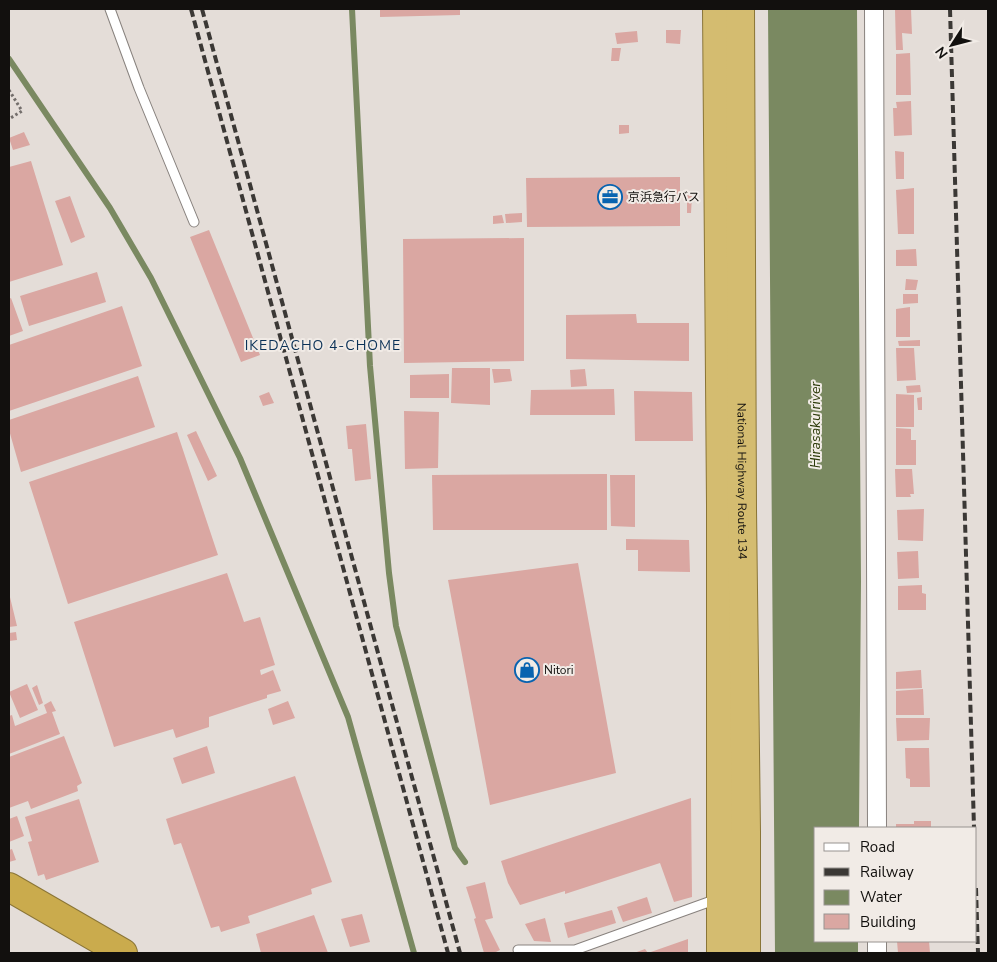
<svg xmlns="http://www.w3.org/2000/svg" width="997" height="962" font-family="'Nunito Sans','Noto Sans JP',sans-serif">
	<rect width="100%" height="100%" fill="#e4ddd8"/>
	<!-- water -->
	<path fill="#7a8961" d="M768,9H857L861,581L859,828H816V941H858V953H775Z"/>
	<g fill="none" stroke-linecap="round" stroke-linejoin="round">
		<!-- stream -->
		<path stroke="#7a8961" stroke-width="6" d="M352,9L370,366L389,573L396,626L455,848L465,862
			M9,59L110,208L151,278L240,458L348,717L414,953"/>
	</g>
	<!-- building -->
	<path fill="#daa7a2" d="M380,9H460V15L380,17Z
		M895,9H911L912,34L902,33L903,50H896Z
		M666,30H681L680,44L666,43Z
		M637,31L638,42L617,44L615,33Z
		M612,48H621L619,61H611Z
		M910,53L911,95H896V54Z
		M911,101L912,135L894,136L893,108H897L896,102Z
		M619,125H629V133L619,134Z
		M24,132L30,145L13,150L9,138Z
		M895,151L904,152V179H896Z
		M31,161L63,265L9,282V167Z
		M680,177V226L527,227L526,178Z
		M914,188V234H898L896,190Z
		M687,195L692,196L691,213H687Z
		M70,196L85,237L71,243L55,201Z
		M522,213V222L506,223L505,214Z
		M502,215L504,223L493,224V216Z
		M209,230L260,355L241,362L190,237Z
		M524,238V361L404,363L403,239Z
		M916,249L917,266H896V250Z
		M97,272L106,302L29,326L20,296Z
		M906,279L918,280L916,290H905Z
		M903,294H918V303L903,304Z
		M11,298L23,331L9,336V299Z
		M122,306L142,366L9,411V345Z
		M910,307V337H896V309Z
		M636,314L637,323H689V361L566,359V315Z
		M920,340V346H899L898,341Z
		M896,348H914L916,380L897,381Z
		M452,368H490V405L451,403Z
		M492,369H510L512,381L494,383Z
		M585,369L587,386L571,387L570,370Z
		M449,374V398H410V375Z
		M138,376L155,427L21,472L9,430V420Z
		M920,385L921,392L907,393L906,386Z
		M614,389L615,415H530L531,390Z
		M634,391L692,392L693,441H635Z
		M269,392L274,403L263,406L259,396Z
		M896,394L914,395V427H896Z
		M922,397V410H918L917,398Z
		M404,411L439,412L438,468L405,469Z
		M366,424L371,479L355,481L352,449H348L346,426Z
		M896,428L911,429V440H916V465H896Z
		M196,431L217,476L208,481L187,435Z
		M177,432L218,555L68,604L29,482Z
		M895,469H912L914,494H910L911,497H896Z
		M607,474V530H433L432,475Z
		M610,475H635V527L611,526Z
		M924,509L923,541L898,540L897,510Z
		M626,539L689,540L690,572L638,571V550H626Z
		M918,551L919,578L898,579L897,552Z
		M578,563L616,773L490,805L448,580Z
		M227,573L244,622L260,617L275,665L260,670L261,675L273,670L281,691L267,695V698L209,717V727L176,738L173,729L114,747L74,622Z
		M922,585V593L926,594V610H898V586Z
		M9,593L17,626L9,627Z
		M16,632L17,640L9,641V633Z
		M921,670L922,688L896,689V672Z
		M27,684L38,710L20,718L9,692Z
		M37,685L43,703L39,705L32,688Z
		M923,689L924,715H896V691Z
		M51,701L56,711L52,712L60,734L9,754V716L12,715L15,726L47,713L44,705Z
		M288,701L295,718L273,725L268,709Z
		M896,718H930L929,740L897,741Z
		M64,736L82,783L77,786L78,791L31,809L28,801L9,808V757Z
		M207,746L215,773L182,784L173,758Z
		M905,748H929L930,787H910V779L906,778Z
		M295,776L332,882L311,889L312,894L248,916L250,923L221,932L219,926L211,928L181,843L174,845L166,819Z
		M691,798L692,897L674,902L660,863L565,894V891L520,905L508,883L501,861Z
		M79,799L99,862L46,880L44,874L38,876L28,842L32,841L25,817Z
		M17,816L24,836L9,842V819Z
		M914,821H931V828H896V824H914Z
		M12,849L16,860L9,862V850Z
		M485,882L493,918L485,920L500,950L494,953H484L474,919L476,918L466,887Z
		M647,897L652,913L623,922L617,907Z
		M612,910L616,923L568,938L564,923Z
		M362,914L370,942L350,947L341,919Z
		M314,915L328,953H261L256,934Z
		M545,918L551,942L534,941L525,924Z
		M688,939V953H634L645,949L648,953Z
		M897,941H929L930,953H898Z"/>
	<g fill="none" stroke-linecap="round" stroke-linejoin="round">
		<defs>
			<path id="service" d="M110,9L139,88L194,222
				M518,950H575L717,899"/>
			<path id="minor" d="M874,9L877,828
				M877,941V953"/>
			<g id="trunk">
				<path d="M717,9L721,504V953"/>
				<path id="s1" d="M740,9L742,509L746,832V953"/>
			</g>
			<path id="motorway" d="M9,887L123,953"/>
		</defs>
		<!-- service casing -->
		<use href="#service" stroke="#88827e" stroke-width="11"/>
		<!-- minor casing -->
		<use href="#minor" stroke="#88827e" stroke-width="20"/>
		<!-- trunk casing -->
		<use href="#trunk" stroke="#8a7537" stroke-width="30"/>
		<!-- motorway casing -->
		<use href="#motorway" stroke="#8a7537" stroke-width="30"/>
		<!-- path -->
		<path stroke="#736e6b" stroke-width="3" stroke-dasharray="2.5 2.5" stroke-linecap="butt" d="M9,90L22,111L9,119"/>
		<!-- service -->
		<use href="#service" stroke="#fff" stroke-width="9"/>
		<!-- minor -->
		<use href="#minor" stroke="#fff" stroke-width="18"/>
		<!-- trunk -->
		<use href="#trunk" stroke="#d4bc70" stroke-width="28"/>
		<!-- motorway -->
		<use href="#motorway" stroke="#caab4d" stroke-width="28"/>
		<!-- rail -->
		<path stroke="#3b3835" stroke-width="4" stroke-dasharray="8 4" stroke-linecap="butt" d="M191,9L448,953
			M202,9L460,953
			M950,9L974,828
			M976,888L978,953"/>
	</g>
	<!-- icons -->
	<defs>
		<symbol id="office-ring" viewBox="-11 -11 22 22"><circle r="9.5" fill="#f1ebe6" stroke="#0863b0" stroke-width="1.5"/><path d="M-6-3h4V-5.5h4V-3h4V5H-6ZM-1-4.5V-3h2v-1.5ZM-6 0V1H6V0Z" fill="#0863b0"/></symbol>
		<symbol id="shop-ring" viewBox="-11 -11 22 22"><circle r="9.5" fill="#f1ebe6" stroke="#0863b0" stroke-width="1.5"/><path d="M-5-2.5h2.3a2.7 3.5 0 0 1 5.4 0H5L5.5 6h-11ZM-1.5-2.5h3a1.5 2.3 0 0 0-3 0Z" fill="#0863b0"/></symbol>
	</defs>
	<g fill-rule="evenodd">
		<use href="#office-ring" x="596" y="183" width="28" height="28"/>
		<use href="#shop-ring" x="513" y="656" width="28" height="28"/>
	</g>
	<g text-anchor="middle" stroke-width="4" stroke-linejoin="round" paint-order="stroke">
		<!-- poi labels -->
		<g font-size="12" fill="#12100e" stroke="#f1ebe6" text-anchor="start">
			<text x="628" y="201">京浜急行バス</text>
			<text x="544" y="674">Nitori</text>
		</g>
		<!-- street labels -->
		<g font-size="12" fill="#12100e" stroke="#f1ebe6">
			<text dy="4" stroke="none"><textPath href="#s1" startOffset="472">National Highway Route 134</textPath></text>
		</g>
		<!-- neighbourhood labels -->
		<g font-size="14" letter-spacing="1" fill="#0a3157" stroke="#f1ebe6">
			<text x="323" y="350">IKEDACHO 4-CHOME</text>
		</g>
		<!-- water labels -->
		<g font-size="14" font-style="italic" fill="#2c3b0a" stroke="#f1ebe6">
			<text transform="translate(815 425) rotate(-90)" y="5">Hirasaku river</text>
		</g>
	</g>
	<!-- border -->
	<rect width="997" height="962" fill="none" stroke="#12100e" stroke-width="20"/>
	<!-- legend -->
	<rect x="814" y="827" width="162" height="115" fill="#f1ebe6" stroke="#989390"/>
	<rect x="824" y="843" width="25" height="8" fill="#ffffff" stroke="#989390"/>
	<text x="860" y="852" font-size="15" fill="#12100e">Road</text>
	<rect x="824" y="868" width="25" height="8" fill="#3b3835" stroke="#989390"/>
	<text x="860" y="877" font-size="15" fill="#12100e">Railway</text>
	<rect x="824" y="890" width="25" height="15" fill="#7a8961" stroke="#989390"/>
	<text x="860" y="902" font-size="15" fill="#12100e">Water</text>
	<rect x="824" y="914" width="25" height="15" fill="#daa7a2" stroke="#989390"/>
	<text x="860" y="927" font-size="15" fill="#12100e">Building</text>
	<!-- north arrow -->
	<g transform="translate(952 45) rotate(234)" stroke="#f1ebe6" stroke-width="4" paint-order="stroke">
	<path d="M0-4L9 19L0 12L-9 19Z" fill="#12100e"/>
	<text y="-8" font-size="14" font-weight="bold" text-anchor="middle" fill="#12100e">N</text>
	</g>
</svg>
